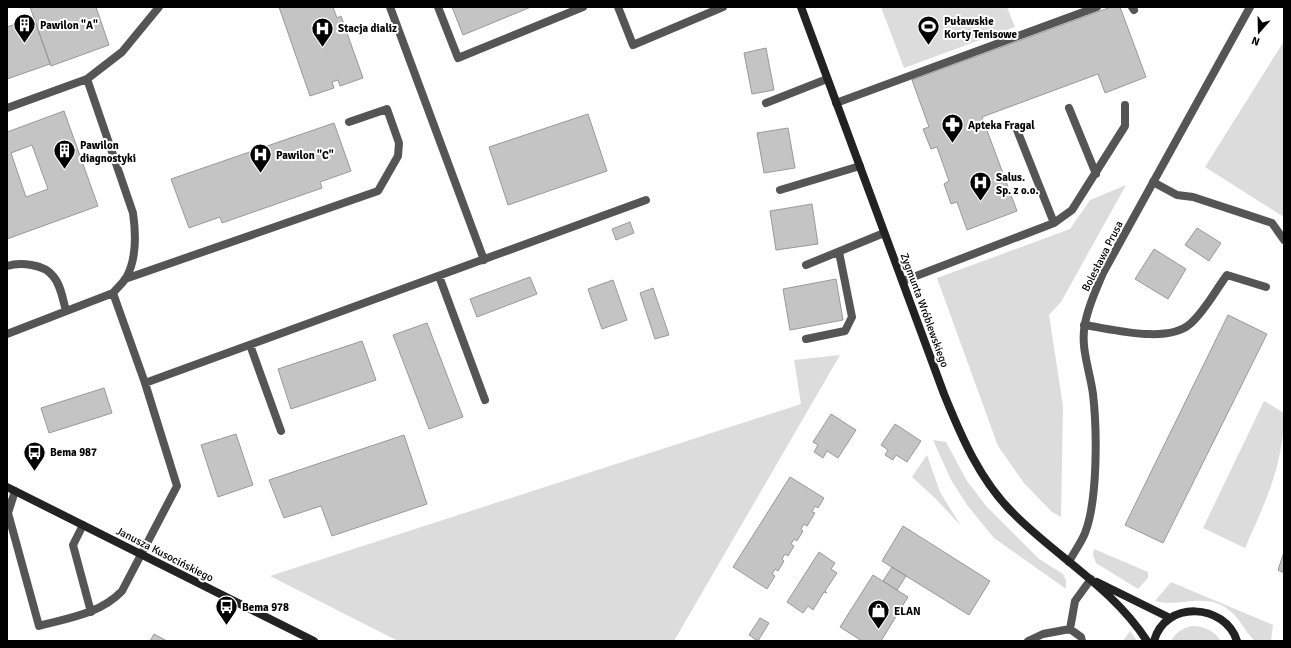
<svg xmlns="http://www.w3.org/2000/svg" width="1291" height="648" font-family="Signika,sans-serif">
	<rect width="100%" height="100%" fill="#fff"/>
	<!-- green -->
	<path fill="#dcdcdc" d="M881,7H1007L1015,27L904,68Z
		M1284,41V217L1205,167Z
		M1126,185L1061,302L1049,315L1063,406L1061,517L1052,512L1024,483L998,446L937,278L1070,229L1090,200Z
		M840,355L674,641H398L270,576L801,404L794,360Z
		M1264,401L1284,413C1284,464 1265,503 1245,548L1203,528Z
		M933,440L946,442L967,481L987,507L1039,559L1063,574L1066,580V589L994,538L967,505L951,480Z
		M927,455L940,492L961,526L936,499L912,477Z
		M1094,549L1148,572V578L1138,589L1096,563L1093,555Z
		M1171,582L1273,625L1271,641H1255C1245,632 1240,618 1229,610C1206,591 1180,608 1155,601Z
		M1191,626C1205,626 1213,630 1221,641H1171C1176,632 1182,629 1191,626Z
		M1130,631L1137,641H1123Z"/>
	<!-- building -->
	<path fill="#c4c4c4" stroke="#999" fill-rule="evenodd" d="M30,7H96L109,45L51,66Z
		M279,7H333L337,18L341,16L363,78L340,86L338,80L332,82L334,88L310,96Z
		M452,7H531L463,35Z
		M1111,7H1120L1146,77L1105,93L1098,74L982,117L1017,211L967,230L957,202L951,204L944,184L949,181L937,147L931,149L923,129L929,127L912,80Z
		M34,18L50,64L7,79V27Z
		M766,48L774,90L752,94L744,53Z
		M64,111L98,206L7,239V132ZM32,145L48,189L26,197L11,153Z
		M588,114L607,171L508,205L489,147Z
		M334,123L351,171L320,182L322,188L222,223L220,217L189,228L171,179Z
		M788,128L795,168L764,173L757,133Z
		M812,204L818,244L776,250L770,211Z
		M630,222L634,233L616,240L612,229Z
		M1197,228L1221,243L1209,261L1185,245Z
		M1154,249L1186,269L1168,299L1135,279Z
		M530,277L537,294L477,317L470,299Z
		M836,279L843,320L790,330L783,289Z
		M613,280L627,320L602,329L588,289Z
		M653,288L669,335L655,339L640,293Z
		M1228,315L1267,334L1163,543L1125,525Z
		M427,323L463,417L429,429L393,335Z
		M362,341L376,380L291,409L278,369Z
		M104,388L112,413L49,433L41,408Z
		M831,414L856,430L838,458L827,451L823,458L814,452L818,445L813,442Z
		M895,424L921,441L907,462L896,455L893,460L885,455L888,450L881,445Z
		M236,434L253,485L218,497L201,445Z
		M404,435L427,504L332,536L321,506L284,518L269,480Z
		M790,477L824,498L818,508L815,506L812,512L815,513L807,526L804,524L801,529L803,531L797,541L794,539L791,544L794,546L788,556L785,554L782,559L784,561L778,571L775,569L772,574L775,576L767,589L733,567Z
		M903,526L990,581L969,615L882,561Z
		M819,552L835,563L831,569L837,573L825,591L827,593L824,592L813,610L808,606L803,613L787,602Z
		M1284,552V573L1278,570Z
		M892,567L906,576L897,590L883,581Z
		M873,575L908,597L881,641H862L840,627Z
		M760,618L769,623L758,641L749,635Z
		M154,634L167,641H150Z"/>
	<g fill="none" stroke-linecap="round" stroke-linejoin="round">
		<!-- lane -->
		<path stroke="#555" stroke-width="8" d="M390,7L484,260
			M438,7L458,58L583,7
			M618,7L633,45L723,7
			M1132,7L1134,10
			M766,103L827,79
			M836,103L1097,7
			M7,108L87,79
			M1069,108L1096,174
			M1153,182L1177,195L1193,197L1272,223L1284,240
			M780,190L860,166
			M1054,223L1072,210L1125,126V105
			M806,265L884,233
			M7,266C20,262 44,264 53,276C61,285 63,300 66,311
			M439,276L485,400
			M125,279L378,191L398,156L399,143L387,109L349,122
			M903,281L1054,223L1017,130
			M113,293L145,383L646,200
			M1084,325C1112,329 1167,344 1190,324C1205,311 1215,291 1227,275L1266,287
			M7,334L113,293C117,288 122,284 126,278C137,259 136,234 133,213L87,79L122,52L159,7
			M806,339L845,331L852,317L839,252
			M250,345L281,431
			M15,491L8,513L39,626C68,618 100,614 122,591L177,486L145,383
			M83,525L73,545L91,612
			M1028,641L1043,634L1070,629
			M1082,641L1081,637L1070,629L1075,601L1091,579"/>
		<!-- street -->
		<path stroke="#555" stroke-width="8" d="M1069,562C1074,552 1081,543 1085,533C1098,500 1097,429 1093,394C1090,371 1080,347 1085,324C1088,306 1096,290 1103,273L1250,7"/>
		<!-- secondary -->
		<path stroke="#222" stroke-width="8" d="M801,7L944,394C961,436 980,481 1014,514C1057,557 1114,589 1147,641
			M7,487L314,641
			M1097,582L1170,618
			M1154,641C1165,600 1225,603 1237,641"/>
	</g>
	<!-- icons -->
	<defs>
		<symbol id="building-pin" viewBox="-11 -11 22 30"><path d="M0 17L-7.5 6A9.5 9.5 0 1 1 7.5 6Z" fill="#000" stroke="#fff"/><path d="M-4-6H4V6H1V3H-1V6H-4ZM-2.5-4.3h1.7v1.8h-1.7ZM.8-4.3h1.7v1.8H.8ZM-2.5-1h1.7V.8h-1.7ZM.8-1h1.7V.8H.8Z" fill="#fff"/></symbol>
		<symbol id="stadium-pin" viewBox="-11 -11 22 30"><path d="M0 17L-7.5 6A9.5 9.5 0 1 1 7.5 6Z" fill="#000" stroke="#fff"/><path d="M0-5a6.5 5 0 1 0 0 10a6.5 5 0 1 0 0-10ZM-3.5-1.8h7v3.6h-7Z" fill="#fff"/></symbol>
		<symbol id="hospital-pin" viewBox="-11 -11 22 30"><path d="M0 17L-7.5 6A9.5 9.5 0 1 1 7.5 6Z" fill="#000" stroke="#fff"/><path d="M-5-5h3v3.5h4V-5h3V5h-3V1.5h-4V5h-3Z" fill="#fff"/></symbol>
		<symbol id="pharmacy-pin" viewBox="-11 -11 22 30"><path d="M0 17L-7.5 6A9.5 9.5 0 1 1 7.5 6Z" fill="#000" stroke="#fff"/><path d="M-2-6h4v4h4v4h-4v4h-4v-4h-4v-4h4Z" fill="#fff"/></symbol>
		<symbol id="bus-pin" viewBox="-11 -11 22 30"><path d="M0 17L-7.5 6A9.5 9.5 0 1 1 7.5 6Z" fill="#000" stroke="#fff"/><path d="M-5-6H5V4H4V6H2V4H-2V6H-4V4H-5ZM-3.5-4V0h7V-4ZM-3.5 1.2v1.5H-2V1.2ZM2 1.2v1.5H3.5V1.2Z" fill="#fff"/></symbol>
		<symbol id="shop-pin" viewBox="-11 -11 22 30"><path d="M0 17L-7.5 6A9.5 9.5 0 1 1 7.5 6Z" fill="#000" stroke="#fff"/><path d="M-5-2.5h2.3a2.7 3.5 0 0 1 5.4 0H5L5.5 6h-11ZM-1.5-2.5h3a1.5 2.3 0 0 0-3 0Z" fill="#fff"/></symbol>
	</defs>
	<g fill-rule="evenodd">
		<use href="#building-pin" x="12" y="12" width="25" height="34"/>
		<use href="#stadium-pin" x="916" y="14" width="25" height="34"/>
		<use href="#hospital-pin" x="310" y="16" width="25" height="34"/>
		<use href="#pharmacy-pin" x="940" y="112" width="25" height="34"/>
		<use href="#building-pin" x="52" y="138" width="25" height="34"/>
		<use href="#hospital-pin" x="248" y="142" width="25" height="34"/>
		<use href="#hospital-pin" x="968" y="170" width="25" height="34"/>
		<use href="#bus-pin" x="22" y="440" width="25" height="34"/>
		<use href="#bus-pin" x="214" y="594" width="25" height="34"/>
		<use href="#shop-pin" x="866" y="598" width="25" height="34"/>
	</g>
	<g text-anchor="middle" stroke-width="4" stroke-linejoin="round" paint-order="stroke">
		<!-- poi labels -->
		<g font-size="11" font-weight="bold" fill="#000" stroke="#fff" text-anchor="start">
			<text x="944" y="25">Puławskie<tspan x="944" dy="13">Korty Tenisowe</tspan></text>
			<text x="40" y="29">Pawilon "A"</text>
			<text x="338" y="32">Stacja dializ</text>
			<text x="968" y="129">Apteka Fragal</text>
			<text x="80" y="149">Pawilon<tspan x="80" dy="13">diagnostyki</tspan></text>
			<text x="276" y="159">Pawilon "C"</text>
			<text x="996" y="181">Salus.<tspan x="996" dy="13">Sp. z o.o.</tspan></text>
			<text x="50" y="456">Bema 987</text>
			<text x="242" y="611">Bema 978</text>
			<text x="894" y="615">ELAN</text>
		</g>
		<!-- street labels -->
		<g font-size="11" fill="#000" stroke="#fff">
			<text transform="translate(1102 256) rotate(-63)" y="4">Bolesława Prusa</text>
			<text transform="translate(925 310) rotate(70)" y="4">Zygmunta Wróblewskiego</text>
			<text transform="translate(165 554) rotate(27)" y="4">Janusza Kusocińskiego</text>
		</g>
	</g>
	<!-- border -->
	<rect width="1291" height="648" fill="none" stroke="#000000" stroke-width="16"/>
	<!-- north arrow -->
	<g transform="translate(1259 32) rotate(200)" stroke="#ffffff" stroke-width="3" paint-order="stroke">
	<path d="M0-3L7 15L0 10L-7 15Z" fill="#000000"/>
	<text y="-6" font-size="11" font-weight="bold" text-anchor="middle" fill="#000000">N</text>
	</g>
</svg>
